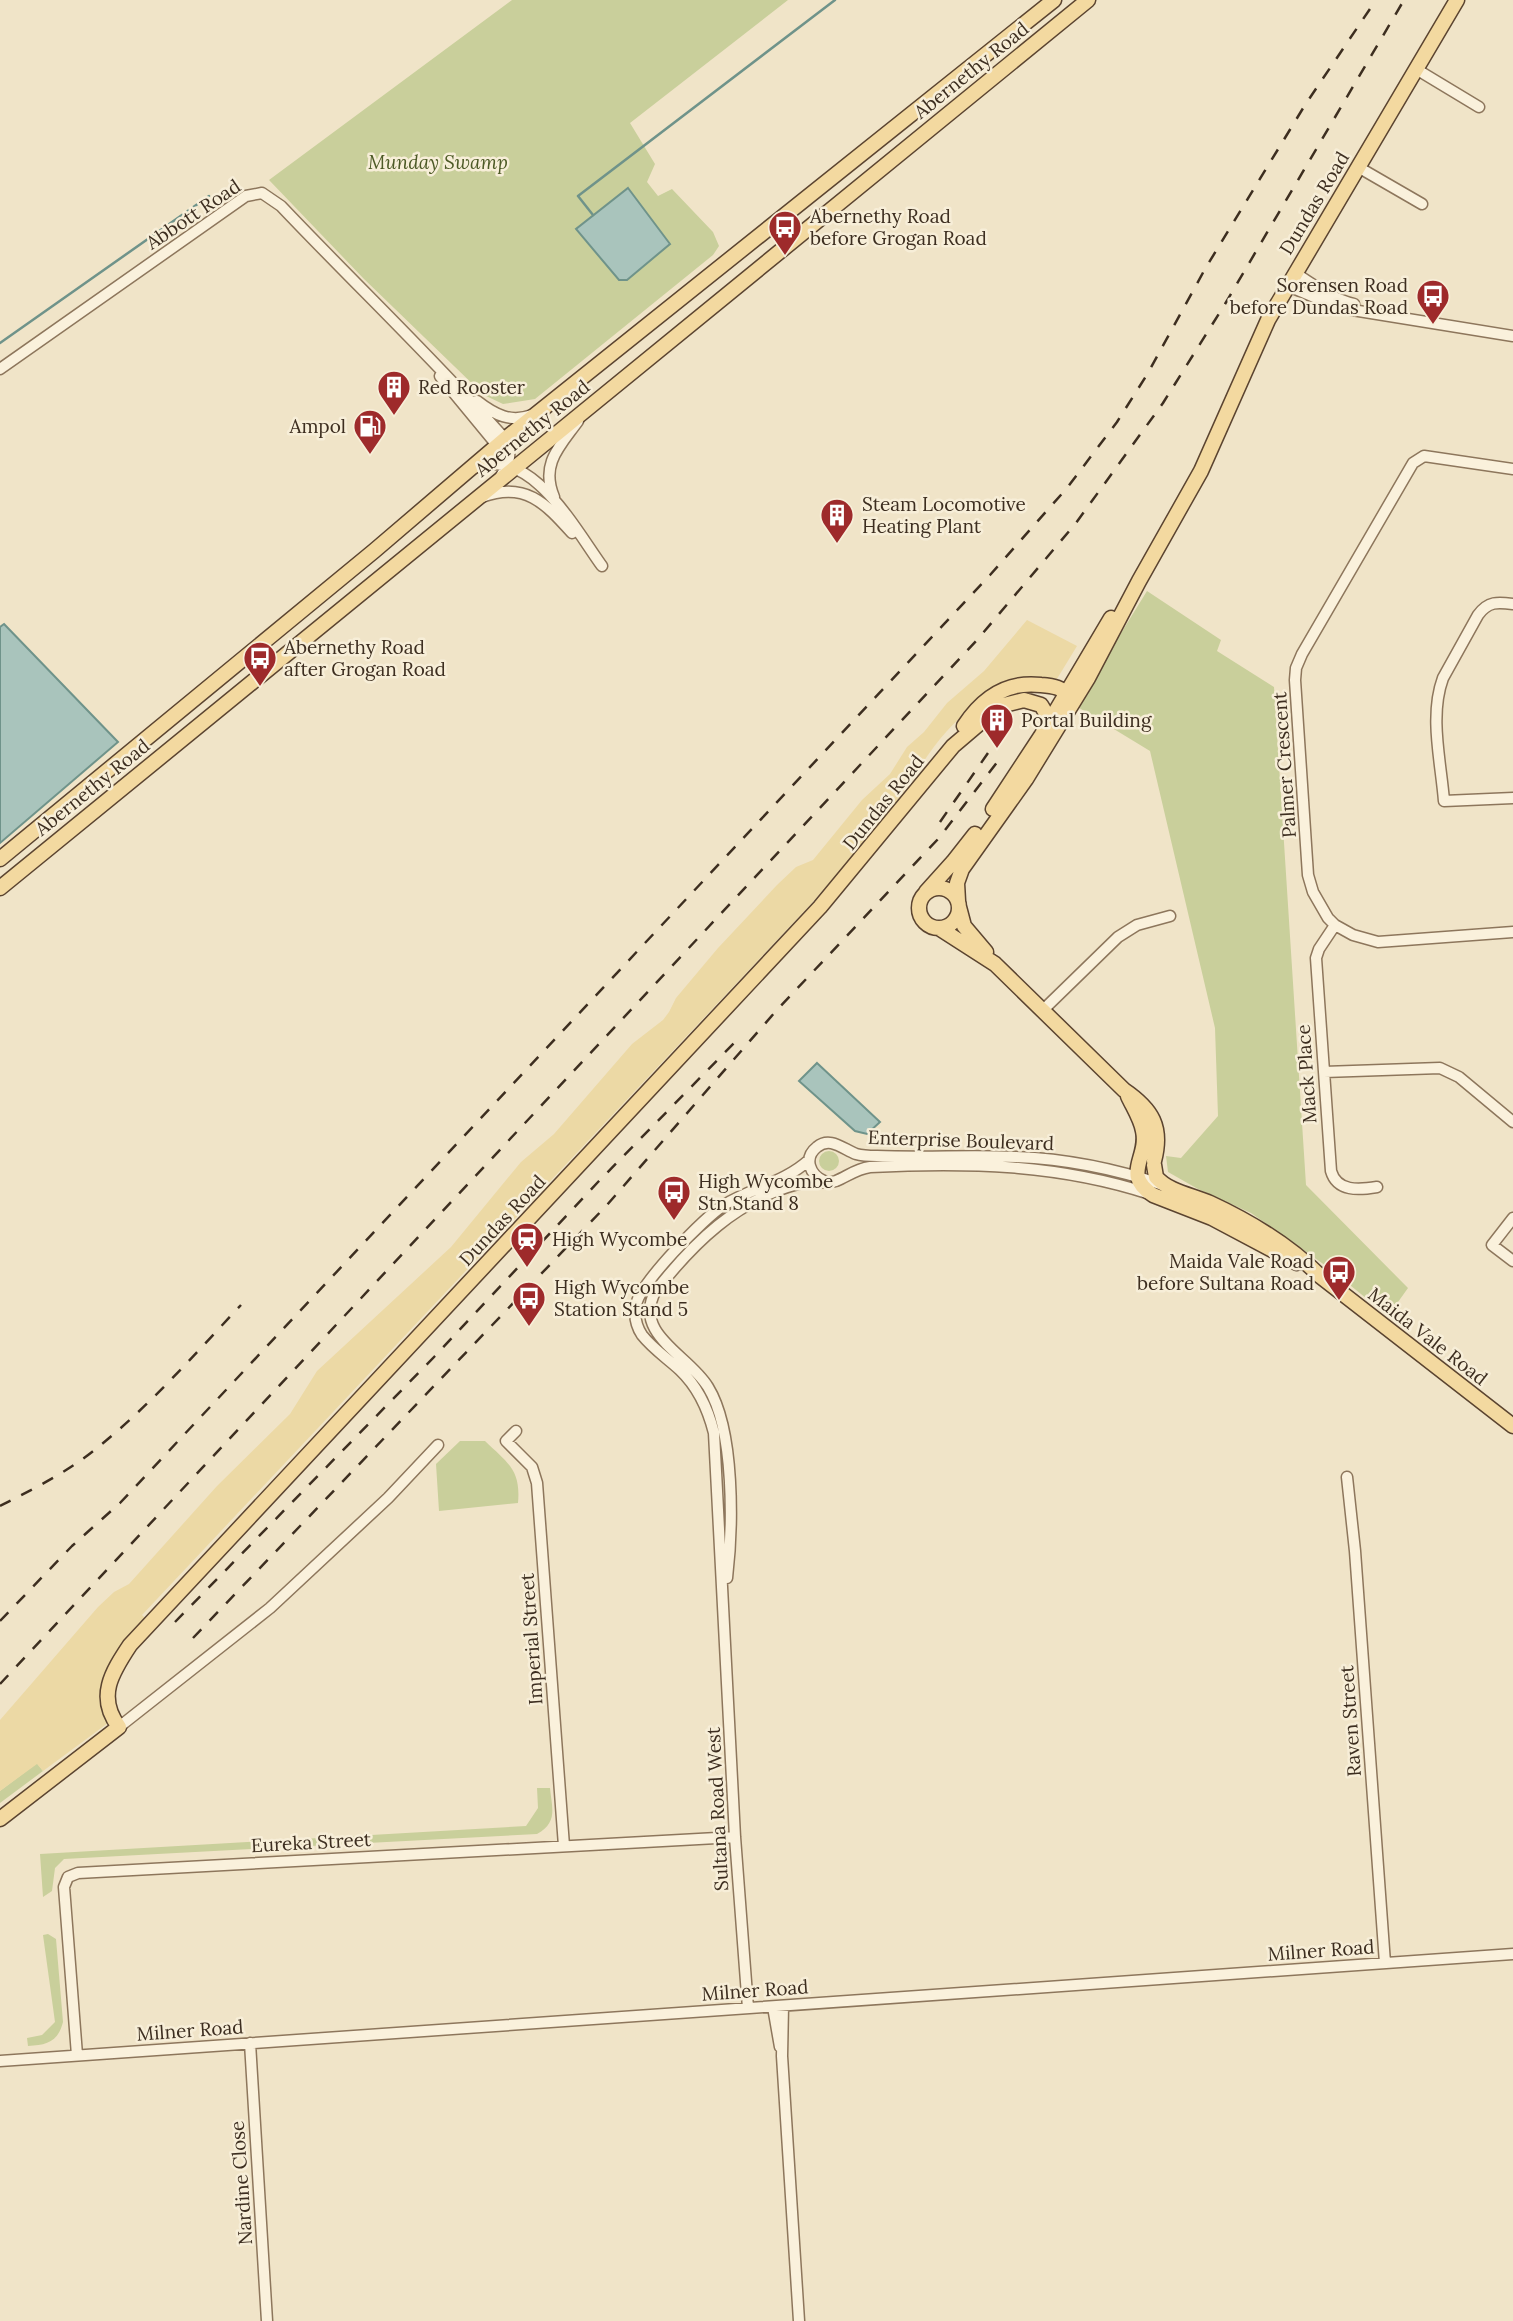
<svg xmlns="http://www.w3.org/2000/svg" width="1513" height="2321" font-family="Lora,serif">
	<rect width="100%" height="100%" fill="#f0e4c8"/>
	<!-- green -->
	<path fill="#c9cf9b" d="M512,0H788L630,123L655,164L647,182L658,196L672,189L713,232L719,246L713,255L535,399L503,404L484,395L364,279L269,180Z
		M1147,591L1221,640L1217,651L1274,687L1306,1185L1408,1288L1388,1316L1329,1268L1251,1213L1198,1189L1168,1172L1166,1156L1181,1158L1218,1116L1215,1028L1150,751L1076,706Z
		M819 1161a10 10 0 1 1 20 0a10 10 0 1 1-20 0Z
		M460,1441H485C508,1463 521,1470 518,1503L439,1511L436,1464Z
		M37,1763L43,1771L0,1803V1791Z
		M537,1788H550C552,1809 558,1822 537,1834L64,1859L55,1868L52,1891L43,1897L40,1854L526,1826L538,1808Z
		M48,1934L56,1939L63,2022C58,2042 47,2045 28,2046L27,2038L42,2035L55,2022L43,1935Z"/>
	<!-- sand -->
	<path fill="#ecd9a5" d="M1027,620L1077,646L1049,692C1025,690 997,693 976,706C937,730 916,778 888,813C863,844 837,874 811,904L142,1615L148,1621C111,1658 98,1668 108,1723L43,1771L37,1764L0,1791V1720L98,1607L114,1592L129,1584L217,1486L290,1414L317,1371L451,1247L521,1162L554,1134L632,1044L663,1020L669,1012L676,998L718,948L777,885L796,867L813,860L862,800L890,774L907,747L924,732L947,703L984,671Z"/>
	<!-- water -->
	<path fill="#a9c4bc" stroke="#6f938a" stroke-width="2" d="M628,188L670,244L627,280H619L576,229Z
		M4,624L118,742L0,843V627Z
		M817,1063L880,1122L867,1134L855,1131L799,1081Z"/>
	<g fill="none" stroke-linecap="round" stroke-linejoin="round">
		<!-- stream -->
		<path stroke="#6f938a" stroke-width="2.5" d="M593,215L578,196L835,0
			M0,343L209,196"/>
		<defs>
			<path id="minor" d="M1416,69L1479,107
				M1358,167L1422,204
				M1295,273C1314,285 1332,299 1354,304
				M1288,286L1340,308L1513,336
				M0,369L246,196L262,193L281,206C355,284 433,358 505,439C513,451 509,464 501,476
				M440,376L501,450
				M477,401C495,415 511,423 532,415
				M474,468C530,444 575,529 602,566
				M1513,469L1424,456L1413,463L1302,654L1296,668L1295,680L1308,875L1313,892L1328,918L1335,925L1353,935L1378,942L1513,932
				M482,497C525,481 545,503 572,533
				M554,497C540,464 560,446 578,421
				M1513,604C1498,602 1488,601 1478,615L1443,678C1429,716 1441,762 1444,801L1513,798
				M1335,925L1319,949L1316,958L1331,1171C1337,1192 1359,1190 1377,1187
				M1043,1010L1118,937L1137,925L1170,916
				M1324,1072L1440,1068L1459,1077L1513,1122
				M824,1181C810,1175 803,1158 817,1147C830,1136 843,1149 856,1154C863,1156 870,1156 877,1156C924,1158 970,1155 1016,1157C1067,1159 1116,1169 1163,1185
				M1513,1218L1492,1245L1513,1261
				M516,1431L506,1441L532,1467L537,1483L564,1846
				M1347,1477L1355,1551L1385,1963
				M727,1578C733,1527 735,1431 708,1387C689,1355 633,1335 655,1292C693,1243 737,1200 798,1184C810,1180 825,1185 836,1181C848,1176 856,1169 870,1167C966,1162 1058,1164 1150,1194
				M119,1727L270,1608L388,1498L438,1445
				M783,2006L782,2056L799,2321
				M773,2007L780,2047
				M748,2008L735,1837L714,1433C708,1409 698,1387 680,1370C667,1358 653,1349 642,1335C636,1326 634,1316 636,1305C640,1283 704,1218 724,1205C752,1188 785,1182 809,1160
				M250,2043L267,2321
				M77,2055L64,1887L68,1877L78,1873L735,1837
				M0,2061L1513,1954"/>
			<path id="major" d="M964,726C983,697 1007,681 1041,685C1053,686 1063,687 1070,698
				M993,809L1041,736L1111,618
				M0,859L374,551L505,439L1054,0
				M919 908a20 20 0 1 1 40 0a20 20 0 1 1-40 0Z
				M0,888L1088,0
				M926,892L953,862L975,834
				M958,901L957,883L962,869L1026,779L1088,678L1139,581L1201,471L1268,320L1457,0
				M959,907L964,926L986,952
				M939,928L995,964L1124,1090C1152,1109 1163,1127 1154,1161
				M1128,1096C1133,1107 1141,1119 1143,1131C1149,1158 1121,1174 1153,1195L1212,1218L1297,1263
				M1154,1165L1156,1177C1169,1192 1192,1195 1210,1203C1251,1222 1288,1244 1320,1276L1513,1426
				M0,1819L119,1727C96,1697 112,1672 130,1645L820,907L953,746L1000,706L1024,700L1041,705L1047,715V726"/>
		</defs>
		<!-- minor casing -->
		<use href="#minor" stroke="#8d765c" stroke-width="13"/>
		<!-- major casing -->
		<use href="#major" stroke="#5b4430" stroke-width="17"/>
		<!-- minor -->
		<use href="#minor" stroke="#faf1dc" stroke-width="10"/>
		<!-- major -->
		<use href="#major" stroke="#f3d9a0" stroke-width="14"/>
		<!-- rail -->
		<path stroke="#3d2e20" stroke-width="2.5" stroke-dasharray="12 12" stroke-linecap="butt" d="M940,822L988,753
			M0,1506C31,1490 64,1474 92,1452C147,1409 193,1356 241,1305
			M0,1621L72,1546L120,1503L990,575L1067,488L1117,422L1148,373L1205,269L1305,105L1376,0
			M175,1622L435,1356L598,1182L740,1037
			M193,1638L607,1205L776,1011L939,838L998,761
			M0,1684L977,640L1076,523L1163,403L1225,304L1404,0"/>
	</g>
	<!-- icons -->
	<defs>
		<symbol id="bus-pin" viewBox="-11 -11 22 30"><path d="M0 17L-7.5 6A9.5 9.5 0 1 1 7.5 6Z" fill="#9e2a2b" stroke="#f7eed8"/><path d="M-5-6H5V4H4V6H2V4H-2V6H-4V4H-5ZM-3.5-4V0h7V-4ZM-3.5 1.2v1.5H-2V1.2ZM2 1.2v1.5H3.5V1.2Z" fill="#fff"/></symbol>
		<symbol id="building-pin" viewBox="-11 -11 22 30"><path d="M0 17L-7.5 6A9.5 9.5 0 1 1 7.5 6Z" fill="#9e2a2b" stroke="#f7eed8"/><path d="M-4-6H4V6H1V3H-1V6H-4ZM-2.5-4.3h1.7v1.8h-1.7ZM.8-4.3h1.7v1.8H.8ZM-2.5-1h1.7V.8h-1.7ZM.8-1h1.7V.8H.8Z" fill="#fff"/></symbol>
		<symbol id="fuel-pin" viewBox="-11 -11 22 30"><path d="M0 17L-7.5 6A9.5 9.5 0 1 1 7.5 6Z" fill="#9e2a2b" stroke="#f7eed8"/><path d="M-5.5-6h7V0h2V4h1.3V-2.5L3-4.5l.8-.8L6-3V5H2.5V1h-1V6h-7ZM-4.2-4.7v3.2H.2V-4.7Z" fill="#fff"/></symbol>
		<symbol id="station-pin" viewBox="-11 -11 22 30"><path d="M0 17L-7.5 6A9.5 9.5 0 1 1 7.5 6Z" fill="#9e2a2b" stroke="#f7eed8"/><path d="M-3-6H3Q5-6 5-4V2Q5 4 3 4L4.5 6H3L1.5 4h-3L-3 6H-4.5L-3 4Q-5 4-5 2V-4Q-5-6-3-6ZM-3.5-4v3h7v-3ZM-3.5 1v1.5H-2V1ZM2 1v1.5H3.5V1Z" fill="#fff"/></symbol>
	</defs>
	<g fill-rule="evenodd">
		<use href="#bus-pin" x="766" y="208" width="38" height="52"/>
		<use href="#bus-pin" x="1414" y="277" width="38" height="52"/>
		<use href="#building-pin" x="375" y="368" width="38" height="52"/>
		<use href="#fuel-pin" x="351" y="407" width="38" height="52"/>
		<use href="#building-pin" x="818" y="496" width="38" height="52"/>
		<use href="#bus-pin" x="241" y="639" width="38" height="52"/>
		<use href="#building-pin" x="978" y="701" width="38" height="52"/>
		<use href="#bus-pin" x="655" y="1173" width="38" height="52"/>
		<use href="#station-pin" x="508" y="1220" width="38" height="52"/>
		<use href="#bus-pin" x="1320" y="1253" width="38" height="52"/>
		<use href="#bus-pin" x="510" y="1279" width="38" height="52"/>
	</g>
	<g text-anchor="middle" stroke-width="5" stroke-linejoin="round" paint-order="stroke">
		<!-- street labels -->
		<g font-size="19" fill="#3d2e20" stroke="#f7eed8">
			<text transform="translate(971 70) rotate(-39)" y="7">Abernethy Road</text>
			<text transform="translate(1314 203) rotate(-59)" y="7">Dundas Road</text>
			<text transform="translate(193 214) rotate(-34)" y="7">Abbott Road</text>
			<text transform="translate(532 428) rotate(-39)" y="7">Abernethy Road</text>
			<text transform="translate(1284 765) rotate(-94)" y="7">Palmer Crescent</text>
			<text transform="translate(92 787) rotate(-39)" y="7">Abernethy Road</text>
			<text transform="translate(883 802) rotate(-51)" y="7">Dundas Road</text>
			<text transform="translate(1306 1074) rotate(-94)" y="7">Mack Place</text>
			<text transform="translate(961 1140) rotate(2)" y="7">Enterprise Boulevard</text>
			<text transform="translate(502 1220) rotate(-47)" y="7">Dundas Road</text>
			<text transform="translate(1428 1336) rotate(38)" y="7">Maida Vale Road</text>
			<text transform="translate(531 1639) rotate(-94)" y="7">Imperial Street</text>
			<text transform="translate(1350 1721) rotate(-94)" y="7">Raven Street</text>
			<text transform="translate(717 1809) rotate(-93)" y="7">Sultana Road West</text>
			<text transform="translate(311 1842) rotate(-3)" y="7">Eureka Street</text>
			<text transform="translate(1321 1950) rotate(-4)" y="7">Milner Road</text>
			<text transform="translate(755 1990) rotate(-4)" y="7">Milner Road</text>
			<text transform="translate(190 2030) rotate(-4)" y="7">Milner Road</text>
			<text transform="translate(241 2183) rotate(-94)" y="7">Nardine Close</text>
		</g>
		<!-- park labels -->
		<g font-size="19" font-style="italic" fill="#4d5a26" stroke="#f7eed8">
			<text x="438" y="169">Munday Swamp</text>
		</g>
		<!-- poi labels -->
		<g font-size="19" fill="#3d2e20" stroke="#f7eed8" text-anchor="start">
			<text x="810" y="223">Abernethy Road<tspan x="810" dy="22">before Grogan Road</tspan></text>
			<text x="1408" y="292" text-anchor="end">Sorensen Road<tspan x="1408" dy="22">before Dundas Road</tspan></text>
			<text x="418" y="394">Red Rooster</text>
			<text x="346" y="433" text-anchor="end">Ampol</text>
			<text x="862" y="511">Steam Locomotive<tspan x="862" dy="22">Heating Plant</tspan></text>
			<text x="284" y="654">Abernethy Road<tspan x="284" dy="22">after Grogan Road</tspan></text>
			<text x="1021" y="727">Portal Building</text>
			<text x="698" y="1188">High Wycombe<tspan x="698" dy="22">Stn Stand 8</tspan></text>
			<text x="552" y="1246">High Wycombe</text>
			<text x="1314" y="1268" text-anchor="end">Maida Vale Road<tspan x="1314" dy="22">before Sultana Road</tspan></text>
			<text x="554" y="1294">High Wycombe<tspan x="554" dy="22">Station Stand 5</tspan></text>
		</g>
	</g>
</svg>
